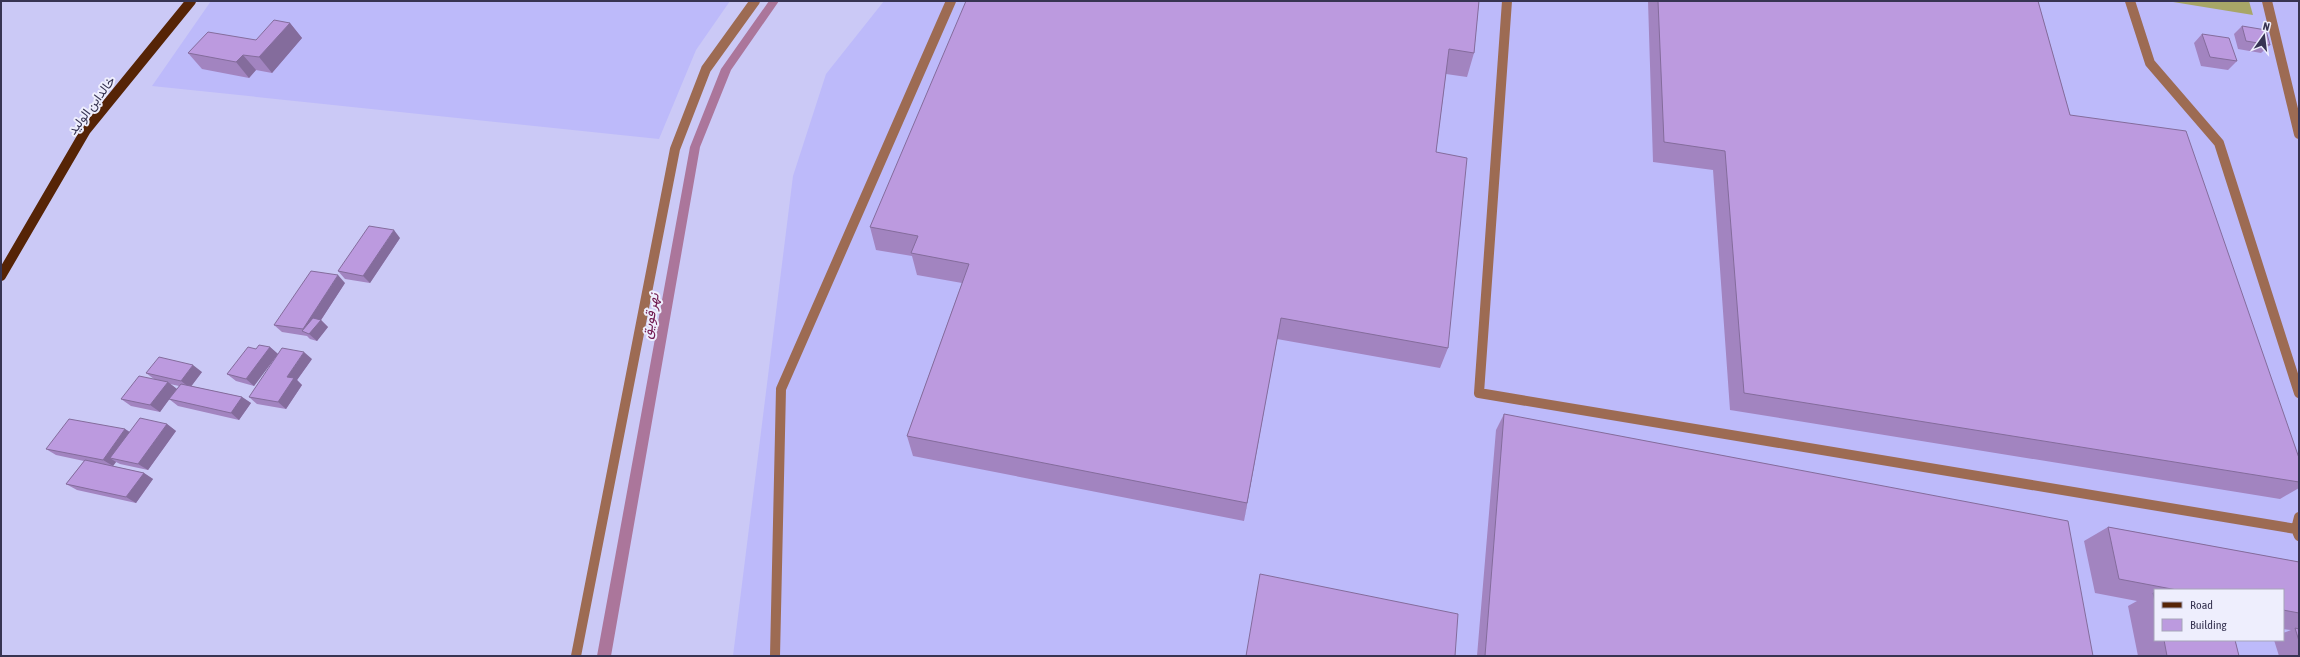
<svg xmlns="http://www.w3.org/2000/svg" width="2300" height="657" font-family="'Asap Condensed',Vazirmatn,sans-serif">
	<rect width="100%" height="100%" fill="#cbc9f6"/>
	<!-- built -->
	<path fill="#bdbafa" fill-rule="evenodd" d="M211,1H730L696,50L659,139L152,86Z
		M884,1H2299V656H733L793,176L826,74ZM2155,590H2283V640H2155Z"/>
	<!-- green -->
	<path fill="#a8a667" d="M2167,1H2249L2253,15Z"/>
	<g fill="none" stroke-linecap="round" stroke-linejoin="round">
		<!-- stream -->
		<path fill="#ab769b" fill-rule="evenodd" d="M769,1H779L731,70L700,147L611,656H597L690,147L721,69Z"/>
		<!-- minor -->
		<path stroke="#9d6b53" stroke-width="10" d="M1507,1L1479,393L2296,529L2299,536
			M2130,1L2150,63L2219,143L2299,393
			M2267,1L2299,134
			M2296,529L2299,517
			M576,656L675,149L706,69L755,1
			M775,656L781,389L951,1"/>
		<!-- major -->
		<path stroke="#562406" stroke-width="10" d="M1,276L86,130L191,1"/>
	</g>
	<!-- wall -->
	<path fill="#a284c0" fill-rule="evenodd" d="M1479,1L1474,53L1467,77L1446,74L1436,152L1448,348L1440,368L1277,339L1244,521L913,456L907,436L962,283L917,275L912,256L876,250L870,227Z
		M1648,1H2038L2070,115L2299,458V488L2280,499L1730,410L1713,170L1653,162Z
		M290,23L302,38L272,73L256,70L249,78L202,69L188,53L256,40Z
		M2242,26L2270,45L2261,53L2238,49L2234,34Z
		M2202,34L2237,61L2228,70L2201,66L2194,43Z
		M400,238L370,283L345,279L338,271Z
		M345,283L321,320L328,327L317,341L310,339L307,336L282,332L274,325Z
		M270,347L278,354L254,386L236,381L227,374L256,349Z
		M312,359L297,380L302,385L286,409L257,404L249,397Z
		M202,372L191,386L242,397L251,403L239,420L178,406L169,399L160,412L131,406L121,399L154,379L146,373ZM170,384L179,386L177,389Z
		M1504,414L2093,656H1477L1496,430Z
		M167,424L176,431L148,470L120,464L116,462L113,466L144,473L153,479L136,503L77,490L66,484L84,461L56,455L46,449L125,429L130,432Z
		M2108,527L2299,562V656H2279L2274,640H2283V633L2291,630L2283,629V590H2155V640H2235L2239,656H2138L2128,606L2137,601L2095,593L2084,541Z"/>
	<!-- shaded-wall -->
	<path fill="#846c9c" d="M290,23L302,38L272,73L259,57Z
		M243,55L256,70L249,78L236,62Z
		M394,230L400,238L370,283L363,276Z
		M338,275L345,283L321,320L328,327L317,341L309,334L307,333L303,329Z
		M1281,318L1277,339L1244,521L1247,503Z
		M270,347L278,354L254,386L246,379Z
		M304,352L312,359L297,380L302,385L286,409L278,402L287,377Z
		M193,365L202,372L190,388L181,381Z
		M168,382L177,389L160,412L150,405Z
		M242,397L251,403L239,420L231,413Z
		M167,424L176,431L148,470L138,464Z
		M125,429L135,436L110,458L116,462L113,466L103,460Z
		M144,473L153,479L136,503L126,497Z"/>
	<!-- building -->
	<path fill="#bc9adf" stroke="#846c9c" d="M966,1H1479L1474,53L1449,49L1436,152L1467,158L1448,348L1281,318L1247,503L907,436L969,264L911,253L918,236L870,227Z
		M1658,1H2038L2070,115L2186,131L2299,458V482L1744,393L1725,151L1664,142Z
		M274,20L290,23L259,57L243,55L236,62L188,53L208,32L256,40Z
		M2242,26L2266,30L2270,45L2246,41Z
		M2202,34L2229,38L2237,61L2210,57Z
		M369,226L394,230L363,276L338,271Z
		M311,271L338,275L303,329L274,325Z
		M313,318L321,320L309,334L302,331Z
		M259,345L270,347L246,379L227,374L248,347L256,349Z
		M282,348L304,352L287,377L294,378L278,402L249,397Z
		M159,357L193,365L181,381L146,373Z
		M139,376L168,382L150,405L121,399Z
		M181,384L242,397L231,413L169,399Z
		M1504,414L2068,521L2093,656H1485Z
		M140,418L167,424L138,464L110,458Z
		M69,419L125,429L103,460L46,449Z
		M85,460L144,473L126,497L66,484Z
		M2108,527L2299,562V613L2283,610V590H2177L2119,579Z
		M1260,574L1458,614L1455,656H1246Z
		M2153,593H2155V601Z
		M2295,628L2299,629V641Z
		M2164,640H2235L2239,656H2167Z"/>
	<g text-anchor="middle" stroke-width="4" stroke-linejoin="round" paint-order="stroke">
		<!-- street labels -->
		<g font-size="13" fill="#373452" stroke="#eeeefd">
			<text transform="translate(91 105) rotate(-53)" y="5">خالدابن الوليد</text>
		</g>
		<!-- water labels -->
		<g font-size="14" font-style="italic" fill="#70184f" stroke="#eeeefd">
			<text transform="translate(650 316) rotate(-80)" y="5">نهر قويق</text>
		</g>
	</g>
	<!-- border -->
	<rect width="2300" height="657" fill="none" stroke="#373452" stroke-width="4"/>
	<!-- legend -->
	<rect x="2154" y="589" width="130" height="52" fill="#eeeefd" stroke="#a5a4b9"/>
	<rect x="2162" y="602" width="20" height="6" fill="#562406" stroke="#a5a4b9"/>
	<text x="2190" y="609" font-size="12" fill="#373452">Road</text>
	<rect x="2162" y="619" width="20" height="12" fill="#bc9adf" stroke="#a5a4b9"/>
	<text x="2190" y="629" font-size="12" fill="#373452">Building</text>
	<!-- north arrow -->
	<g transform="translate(2264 36) rotate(14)" stroke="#eeeefd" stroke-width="3" paint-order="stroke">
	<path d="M0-3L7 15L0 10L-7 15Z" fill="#373452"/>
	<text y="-6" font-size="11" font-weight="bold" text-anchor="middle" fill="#373452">N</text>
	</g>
</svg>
